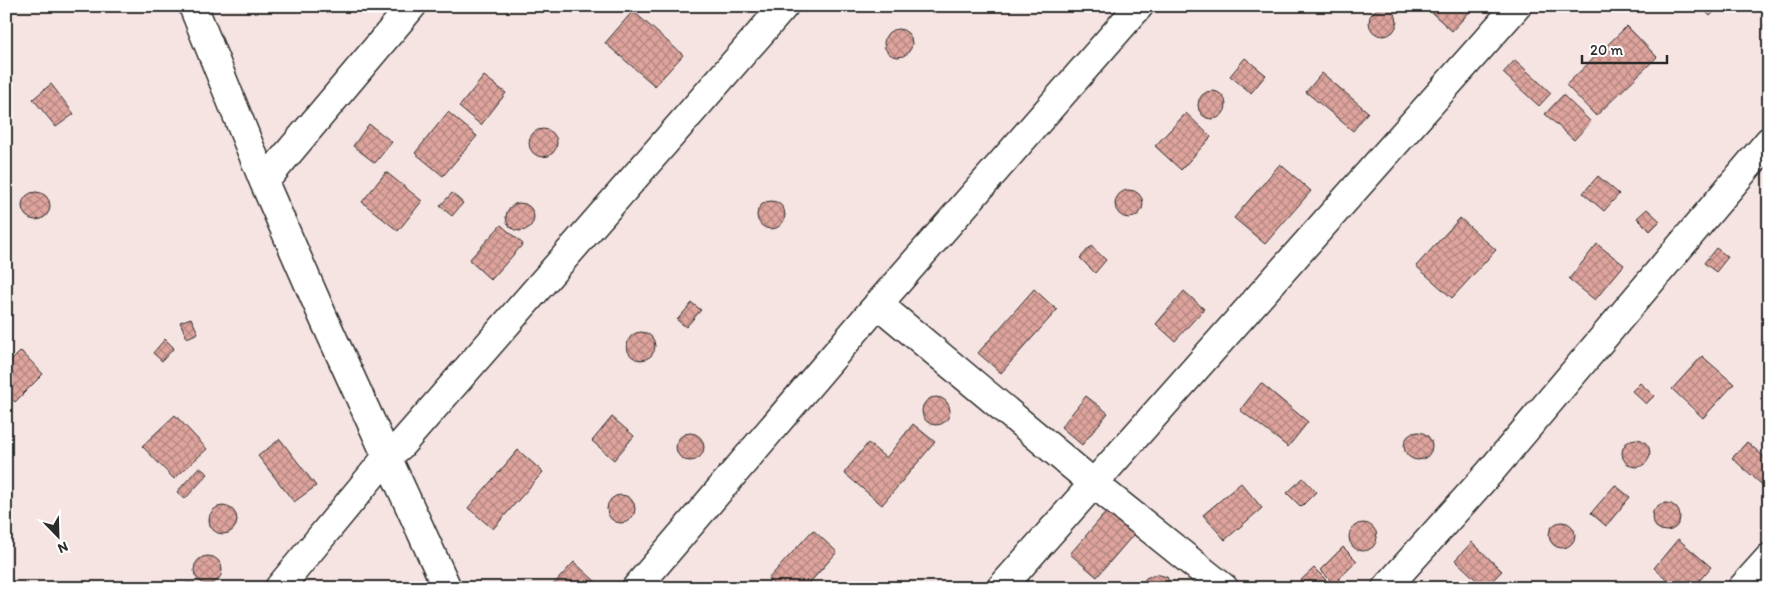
<svg xmlns="http://www.w3.org/2000/svg" width="1775" height="594" font-family="Itim,sans-serif">
	<defs>
		<pattern id="building-cross-hatch" width="8" height="8" patternUnits="userSpaceOnUse" patternTransform="scale(1.25)"><rect width="8" height="8" fill="#dea49d"/><path d="M0 0l8 8M0 8l8-8" fill="none" stroke="#b48680"/></pattern>
	</defs>
	<rect width="100%" height="100%" fill="#f5e4e2"/>
	<filter id="ink" filterUnits="userSpaceOnUse"><feTurbulence type="fractalNoise" baseFrequency=".02" numOctaves="2"/><feDisplacementMap in="SourceGraphic" scale="10" xChannelSelector="R" yChannelSelector="G"/><feConvolveMatrix kernelMatrix="1 2 1 2 8 2 1 2 1" color-interpolation-filters="sRGB"/></filter>
	<g filter="url(#ink)">
		<!-- building -->
		<path fill="url(#building-cross-hatch)" stroke="#2b2b2b" d="M1438,6H1475L1452,31L1432,13Z
			M1700,6H1720L1710,16Z
			M1369 22a14 14 0 1 1 28 0a14 14 0 1 1-28 0Z
			M633,11L683,55L655,86L605,43Z
			M1769,16V37L1766,33L1764,25Z
			M1627,26L1657,57L1596,116L1566,85Z
			M884 43a14 14 0 1 1 28 0a14 14 0 1 1-28 0Z
			M1245,58L1266,75L1251,93L1230,76Z
			M1515,60L1551,93L1539,106L1503,73Z
			M1322,73L1368,112L1353,131L1306,92Z
			M484,76L506,93L481,125L459,107Z
			M51,84L74,114L56,127L33,99Z
			M1198 105a14 14 0 1 1 28 0a14 14 0 1 1-28 0Z
			M1563,95L1591,122L1574,140L1545,114Z
			M448,112L477,136L443,176L415,153Z
			M1186,113L1211,137L1181,170L1155,146Z
			M369,124L392,142L375,163L353,146Z
			M529 143a14 14 0 1 1 28 0a14 14 0 1 1-28 0Z
			M1280,164L1311,191L1265,244L1234,218Z
			M386,172L422,201L398,231L362,202Z
			M1598,176L1619,194L1604,211L1583,193Z
			M1115 204a14 14 0 1 1 28 0a14 14 0 1 1-28 0Z
			M22 206a14 14 0 1 1 28 0a14 14 0 1 1-28 0Z
			M452,193L463,203L452,216L440,206Z
			M757 215a14 14 0 1 1 28 0a14 14 0 1 1-28 0Z
			M506 217a14 14 0 1 1 28 0a14 14 0 1 1-28 0Z
			M1647,209L1660,221L1650,231L1637,218Z
			M1460,218L1496,250L1452,298L1416,266Z
			M501,225L523,244L491,280L469,260Z
			M1597,244L1624,265L1595,300L1569,279Z
			M1091,246L1106,260L1095,273L1080,258Z
			M1716,248L1728,257L1716,272L1704,263Z
			M1034,289L1057,310L1001,373L978,353Z
			M1184,291L1204,309L1175,341L1156,324Z
			M692,303L701,310L686,327L677,320Z
			M191,318L198,333L187,338L180,322Z
			M627 346a14 14 0 1 1 28 0a14 14 0 1 1-28 0Z
			M165,339L174,348L162,361L153,353Z
			M21,351L43,374L15,402L6,393V366Z
			M1702,356L1734,384L1703,418L1672,389Z
			M1261,383L1308,422L1288,447L1240,410Z
			M1640,383L1654,396L1646,404L1632,391Z
			M1086,396L1108,413L1082,445L1061,427Z
			M922 411a14 14 0 1 1 28 0a14 14 0 1 1-28 0Z
			M175,415L207,449L174,479L142,446Z
			M612,417L634,436L614,460L592,441Z
			M913,424L935,442L882,505L844,473L868,443L886,458Z
			M1404 446a14 14 0 1 1 28 0a14 14 0 1 1-28 0Z
			M676 447a14 14 0 1 1 28 0a14 14 0 1 1-28 0Z
			M280,439L316,486L294,502L258,456Z
			M1622 453a14 14 0 1 1 28 0a14 14 0 1 1-28 0Z
			M1747,442L1769,461V491L1732,458Z
			M518,450L543,472L493,529L468,508Z
			M199,467L208,474L185,499L177,492Z
			M1303,478L1316,492L1301,507L1287,493Z
			M1241,483L1262,508L1225,540L1203,515Z
			M1615,485L1630,497L1606,526L1591,513Z
			M607 509a14 14 0 1 1 28 0a14 14 0 1 1-28 0Z
			M1652 517a14 14 0 1 1 28 0a14 14 0 1 1-28 0Z
			M209 520a14 14 0 1 1 28 0a14 14 0 1 1-28 0Z
			M1107,511L1134,534L1097,577L1070,554Z
			M1549 535a13 13 0 1 1 26 0a13 13 0 1 1-26 0Z
			M1349 537a14 14 0 1 1 28 0a14 14 0 1 1-28 0Z
			M813,530L837,552L805,588H778L768,579Z
			M1678,539L1711,567L1693,588H1676L1654,568Z
			M1472,542L1502,571L1485,588L1455,560Z
			M1343,547L1357,561L1334,584L1320,570Z
			M194 570a14 14 0 1 1 28 0a14 14 0 1 1-28 0Z
			M574,562L596,582L591,588H550Z
			M1314,568L1334,588H1307L1300,581Z
			M1156,574L1167,577L1172,588H1140L1146,578Z
			M187,583L196,584L200,588H178Z"/>
		<g fill="none" stroke-linecap="round" stroke-linejoin="round">
			<defs>
				<path id="minor" d="M193,6L264,182L324,319L447,588
					M264,182L412,6
					M878,304L1093,483L1224,588
					M279,588L387,457L400,446L784,6
					M636,588L867,317L1139,6
					M1001,588L1517,6
					M1386,588L1490,472L1769,141
					M1742,588L1769,558"/>
			</defs>
			<!-- minor casing -->
			<use href="#minor" stroke="#2b2b2b" stroke-width="31"/>
			<!-- minor -->
			<use href="#minor" stroke="#fff" stroke-width="28"/>
		</g>
	</g>
	<!-- margin -->
	<rect width="1775" height="594" fill="none" stroke="#fff" stroke-width="25"/>
	<rect x="12" y="12" width="1750" height="569" fill="none" stroke="#2b2b2b" stroke-width="2" filter="url(#ink)"/>
	<!-- north arrow -->
	<g transform="translate(58 536) rotate(157)" stroke="#ffffff" stroke-width="4" paint-order="stroke">
	<path d="M0-4L9 19L0 12L-9 19Z" fill="#2b2b2b"/>
	<text y="-8" font-size="14" font-weight="bold" text-anchor="middle" fill="#2b2b2b">N</text>
	</g>
	<!-- scale -->
	<path d="M1582 55v8h85v-8" fill="none" stroke="#2b2b2b" stroke-width="2.5"/>
	<text x="1590" y="55" font-size="15" fill="#2b2b2b" stroke="#ffffff" stroke-width="4" paint-order="stroke">20 m</text>
</svg>
